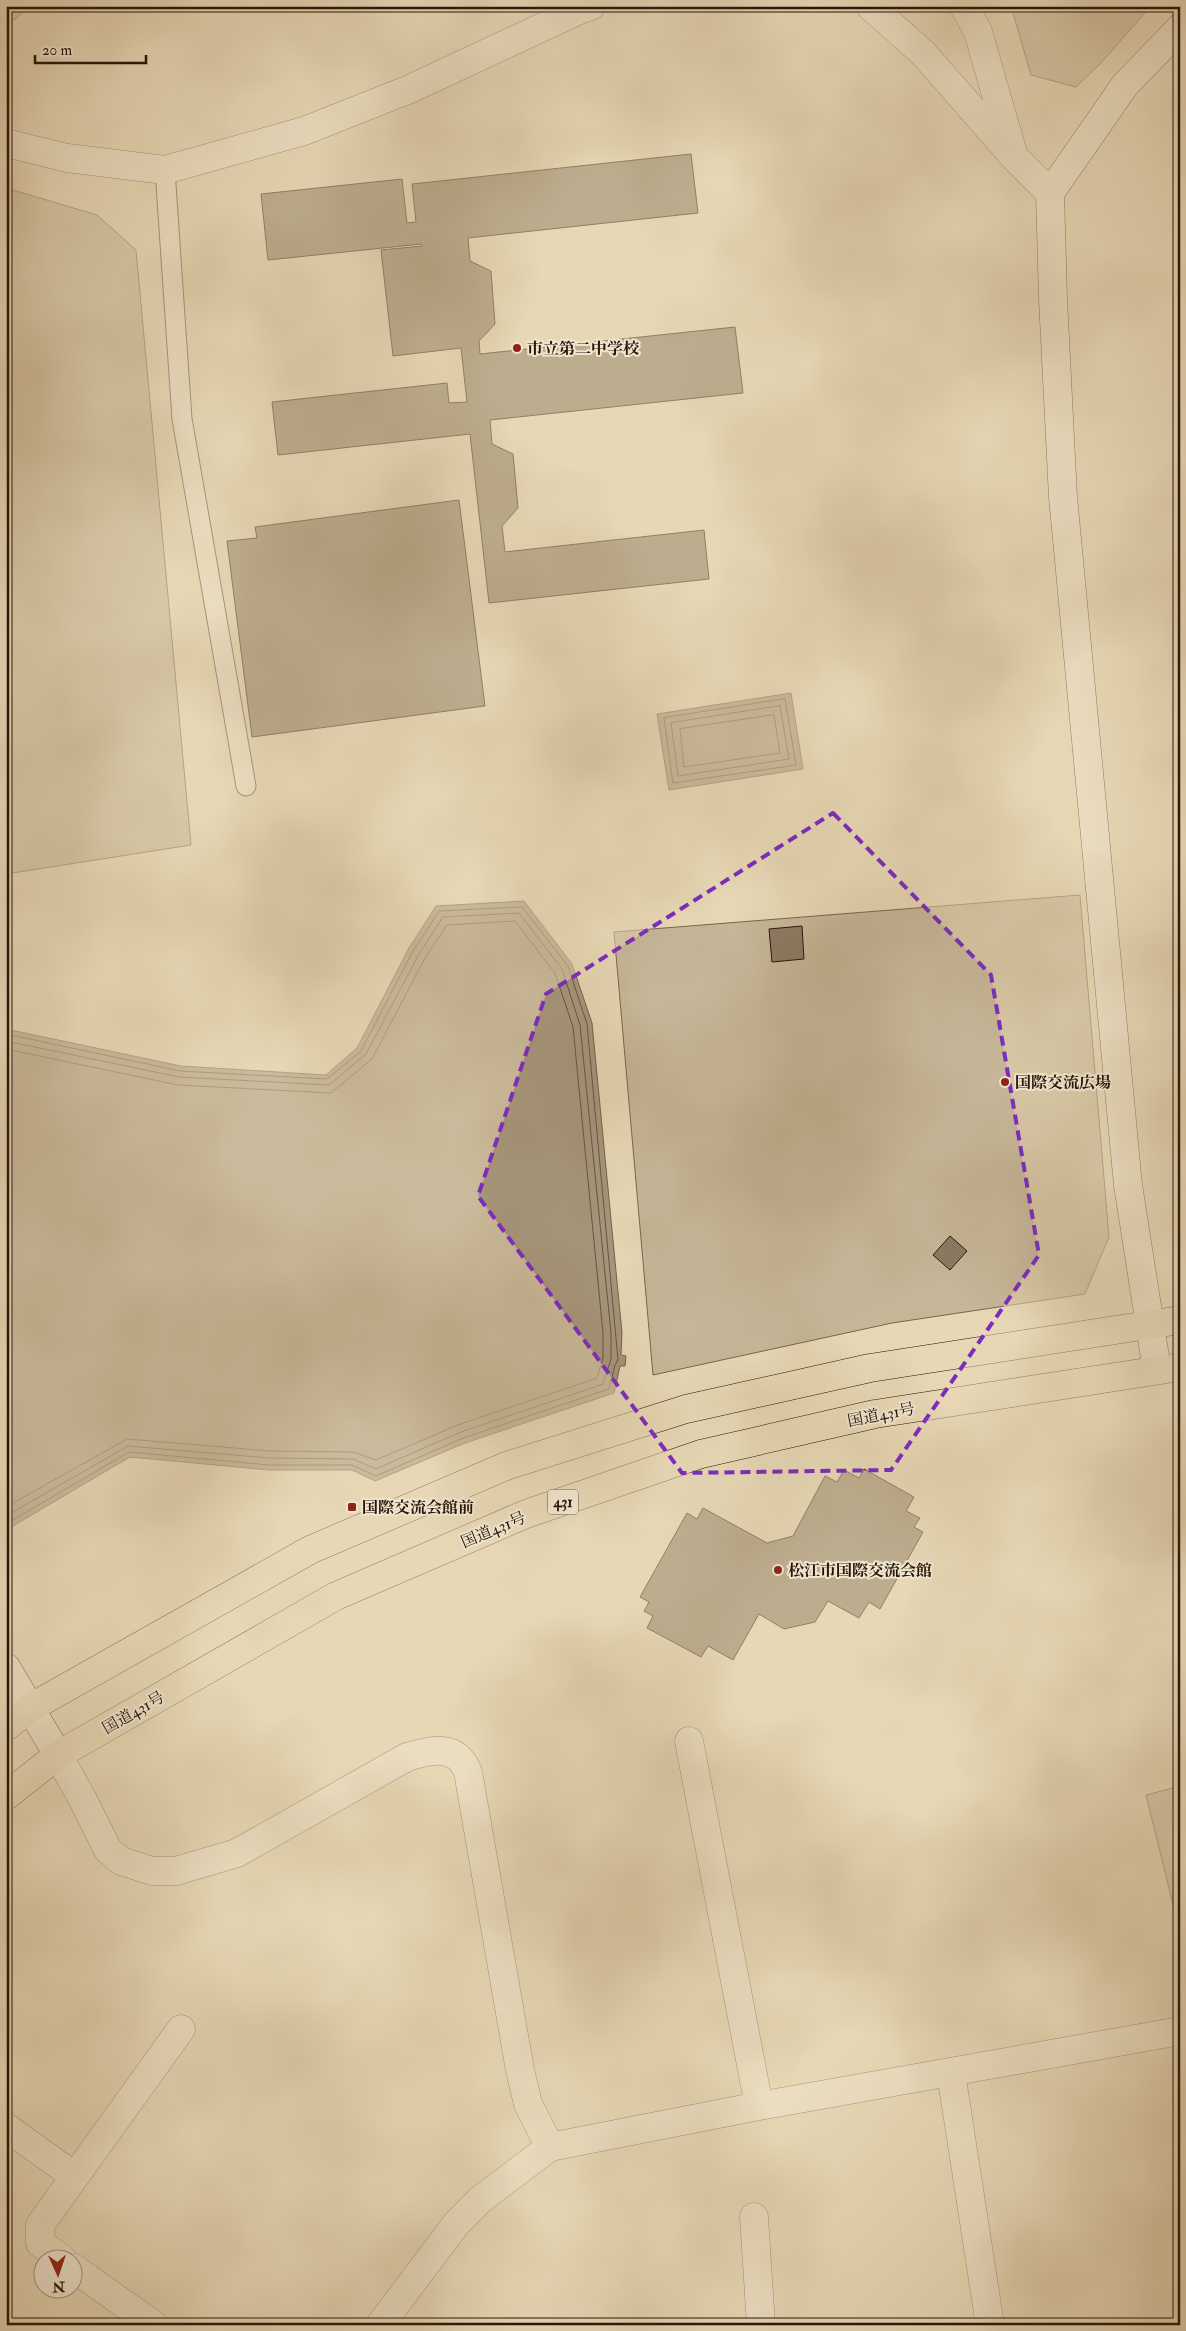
<svg xmlns="http://www.w3.org/2000/svg" width="1186" height="2331" font-family="'IM FELL Double Pica','Noto Serif JP',serif">
	<rect width="100%" height="100%" fill="#e7d7b5"/>
	<filter id="stains"><feTurbulence type="fractalNoise" baseFrequency=".004" numOctaves="4"/><feColorMatrix values="0 0 0 0 .2 0 0 0 0 .09 0 0 0 0 .02 0 0 0 .5 -.17"/></filter>
	<radialGradient id="worn" r=".72"><stop offset=".6" stop-color="#630" stop-opacity="0"/><stop offset="1" stop-color="#630" stop-opacity=".3"/></radialGradient>
	<!-- green -->
	<path fill="#c6b698" stroke="#766650" d="M6,6H31L6,26Z
		M1011,6H1151L1100,64L1076,87L1031,75Z
		M6,188L97,215L136,250L191,845L6,874Z
		M1080,895L1109,1237L1085,1294L892,1323L653,1375L614,932Z
		M1180,1786V1933L1146,1795Z"/>
	<!-- water -->
	<path fill="#a6957b" stroke="#73624d" d="M791,693L803,769L669,790L657,714Z
		M524,901L572,964L592,1023L622,1333L621,1355L626,1356L625,1366H620L614,1393L465,1443L375,1481L352,1470H269L130,1457L6,1530V1029L181,1066L326,1075L357,1048L409,948L436,906Z"/>
	<g fill="none" stroke-linecap="round" stroke-linejoin="round">
		<!-- shore -->
		<path stroke="#665542" stroke-width="1" d="M785,699L796,765L673,783L664,718Z
			M780,706L789,759L678,776L671,723Z
			M774,715L780,753L684,767L680,729Z
			M6,1034L180,1071L327,1079L361,1051L413,951L439,911L522,907L568,966L587,1024L618,1360L615,1365L609,1389L463,1438L376,1476L352,1465H269L129,1452L6,1524
			M6,1041L179,1077L329,1085L366,1054L419,954L443,917L519,913L562,969L580,1025L611,1333V1359L603,1384L461,1432L376,1469L353,1459L269,1458L128,1446L6,1516
			M6,1049L178,1085L331,1093L372,1059L425,958L447,925L515,921L555,973L573,1027L603,1333V1358L597,1378L458,1425L376,1460L353,1452L270,1451L127,1439L6,1507"/>
	</g>
	<!-- building -->
	<path fill="#8b7a62" stroke="#271509" d="M691,154L698,213L468,238L470,261L491,271L495,324L479,341L480,354L735,327L743,393L490,420L492,444L513,454L518,508L502,526L505,552L704,530L709,579L489,603L470,434L278,455L272,402L447,383L449,403L467,402L461,348L393,356L381,250L422,246L421,244L268,260L261,194L402,179L407,223L416,222L412,184Z
		M459,500L485,706L252,737L227,541L257,538L255,527Z
		M802,926L804,959L772,962L769,929Z
		M950,1236L967,1251L950,1270L933,1255Z
		M864,1469L914,1497L906,1511L920,1518L914,1527L923,1532L880,1609L869,1602L859,1618L828,1601L815,1622L784,1629L759,1614L733,1660L708,1646L701,1657L647,1628L653,1616L644,1611L649,1602L640,1597L687,1513L697,1519L703,1508L767,1543L793,1536L825,1476L837,1482L844,1470L859,1478Z"/>
	<g fill="none" stroke-linecap="round" stroke-linejoin="round">
		<defs>
			<path id="lane" d="M165,170L182,419L246,786"/>
			<path id="street" d="M870,6L923,53L1015,158L1050,193
				M964,6L978,32L1012,150
				M6,143L67,158L165,170L304,131L410,89L579,10L591,6
				M689,1741L759,2106
				M58,1755L84,1802L108,1850L121,1861L152,1871H176L237,1853L407,1757C432,1750 456,1743 468,1772L520,2070L528,2104L550,2147
				M951,2073L990,2325
				M6,2127L74,2176
				M754,2217L761,2325
				M61,2258L40,2243V2225L181,2029
				M72,2267L154,2325
				M380,2325L457,2223L481,2199L550,2147L759,2106L1180,2031"/>
			<path id="secondary" d="M1157,1370L1128,1185L1063,497L1053,299L1050,193L1125,85L1180,28
				M6,1667L58,1755"/>
			<path id="highway" d="M6,1727L30,1708L310,1550L506,1466L686,1409L870,1368L1180,1320
				M6,1796L58,1755L336,1596L526,1514L701,1454L875,1414L1180,1367"/>
		</defs>
		<!-- lane casing -->
		<use href="#lane" stroke="#574634" stroke-width="21"/>
		<!-- street casing -->
		<use href="#street" stroke="#574634" stroke-width="29"/>
		<!-- secondary casing -->
		<use href="#secondary" stroke="#271509" stroke-width="29"/>
		<!-- highway casing -->
		<use href="#highway" stroke="#271509" stroke-width="29"/>
		<!-- lane -->
		<use href="#lane" stroke="#efe5cf" stroke-width="19"/>
		<!-- street -->
		<use href="#street" stroke="#efe5cf" stroke-width="28"/>
		<!-- secondary -->
		<use href="#secondary" stroke="#efe5cf" stroke-width="28"/>
		<!-- highway -->
		<use href="#highway" stroke="#e7d7b5" stroke-width="28"/>
	</g>
	<!-- marked area -->
	<path d="M0 0H1186V2331H0ZM833,813L991,975L1039,1255L891,1470L682,1473L478,1196L546,994Z" fill="#e7d7b5" fill-opacity=".55" fill-rule="evenodd"/>
	<path fill="none" stroke="#7b2cbf" stroke-width="4" stroke-dasharray="10 6" stroke-linejoin="round" d="M833,813L991,975L1039,1255L891,1470L682,1473L478,1196L546,994Z"/>
	<!-- markers -->
	<g fill="#8f2418" stroke="#efe5cf" stroke-width="2">
		<circle cx="517" cy="348" r="5"/>
		<circle cx="1005" cy="1082" r="5"/>
		<rect x="347" y="1502" width="10" height="10" rx="2.5"/>
		<circle cx="778" cy="1570" r="5"/>
	</g>
	<g text-anchor="middle" stroke-width="4" stroke-linejoin="round" paint-order="stroke">
		<!-- shield labels -->
		<rect fill="#efe5cf" stroke="#635344" stroke-width="1" x="548" y="1489.5" width="30" height="25" rx="4"/>
		<g font-size="15" font-weight="bold" fill="#271509">
			<text x="563" y="1507">431</text>
		</g>
		<!-- poi labels -->
		<g font-size="16" font-weight="bold" fill="#271509" stroke="#efe5cf" text-anchor="start">
			<text x="527" y="354">市立第二中学校</text>
			<text x="1015" y="1088">国際交流広場</text>
			<text x="362" y="1513">国際交流会館前</text>
			<text x="788" y="1576">松江市国際交流会館</text>
		</g>
		<!-- street labels -->
		<g font-size="16" fill="#271509" stroke="#efe5cf">
			<text transform="translate(881 1414) rotate(-11)" y="6">国道431号</text>
			<text transform="translate(493 1529) rotate(-23)" y="6">国道431号</text>
			<text transform="translate(133 1712) rotate(-30)" y="6">国道431号</text>
		</g>
	</g>
	<!-- margin -->
	<rect width="1186" height="2331" fill="none" stroke="#e7d7b5" stroke-width="25"/>
	<rect x="8" y="8" width="1171" height="2316" fill="none" stroke="#271509" stroke-width="2.5"/>
	<rect x="12" y="12" width="1161" height="2306" fill="none" stroke="#271509"/>
	<!-- north arrow -->
	<g transform="translate(58 2274) rotate(177)"><circle r="24" fill="#efe5cf" stroke="#9f9280"/>
	<path d="M0-4L9 19L0 12L-9 19Z" fill="#8f2418"/>
	<text y="-8" font-size="14" font-weight="bold" text-anchor="middle" fill="#271509">N</text>
	</g>
	<!-- scale -->
	<path d="M35 55v8h111v-8" fill="none" stroke="#271509" stroke-width="2.5"/>
	<text x="42" y="55" font-size="15" fill="#271509" stroke="#efe5cf" stroke-width="4" paint-order="stroke">20 m</text>
	<rect width="100%" height="100%" filter="url(#stains)"/>
	<rect width="100%" height="100%" fill="url(#worn)"/>
</svg>
